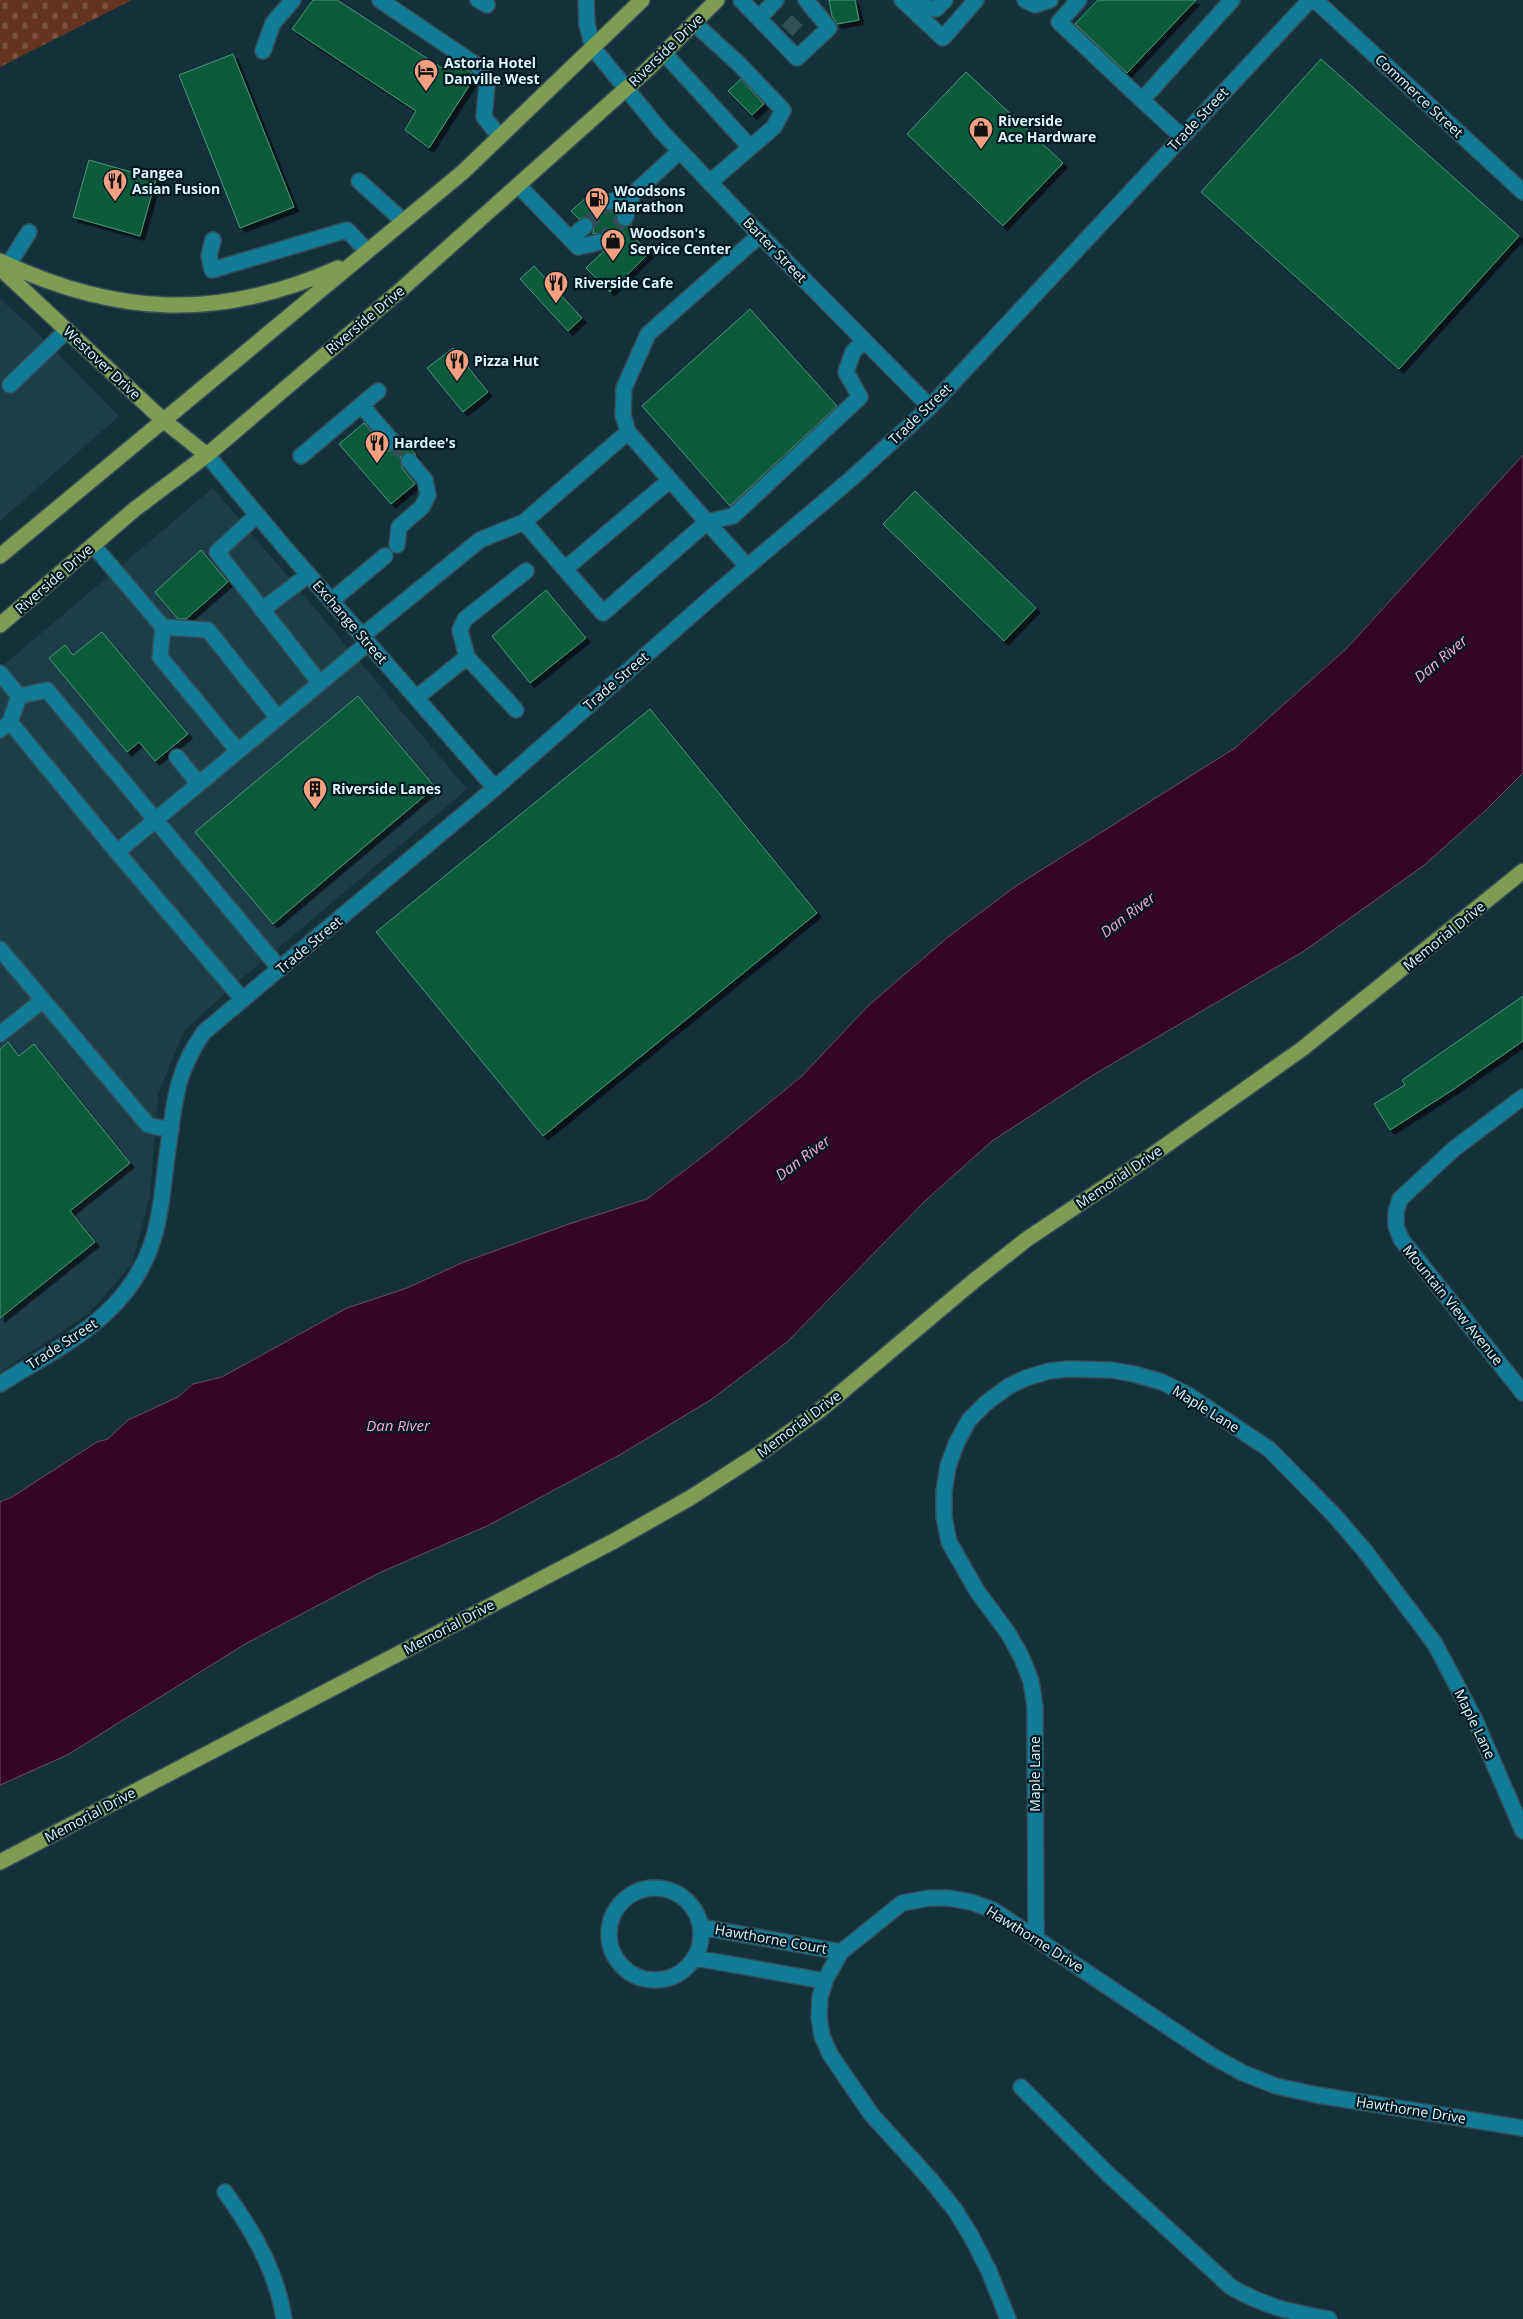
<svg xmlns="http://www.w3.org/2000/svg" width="1523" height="2319" font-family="'Open Sans',sans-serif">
	<defs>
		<pattern id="cemetery-stones" width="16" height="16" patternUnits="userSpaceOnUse" patternTransform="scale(1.25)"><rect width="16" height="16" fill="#65331f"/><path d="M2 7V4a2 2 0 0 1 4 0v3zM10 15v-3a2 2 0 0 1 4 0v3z" fill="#7b5141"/></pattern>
		<filter id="shadow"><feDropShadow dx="4.5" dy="4.5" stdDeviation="0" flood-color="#0009"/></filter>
	</defs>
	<rect width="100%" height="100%" fill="#14313b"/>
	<!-- built -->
	<path fill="#1d3e48" d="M0,299L30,326L119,416L0,521Z
		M213,488L467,789L234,985L184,1031L158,1094L150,1195L132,1264L88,1314L0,1372V668Z"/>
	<!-- cemetery -->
	<path fill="url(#cemetery-stones)" d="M0,0H132L0,67Z"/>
	<!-- water -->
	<path fill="#350528" stroke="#674d68" d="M1523,455V773L1486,810L1423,866L1304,951L1093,1075L992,1141L926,1200L787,1342L712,1399L623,1453L489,1525L379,1573L245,1644L67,1755L0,1785V1502L12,1497L97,1442L108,1439L128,1420L178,1397L193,1384L222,1377L347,1308L407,1288L464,1262L569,1224L647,1199L714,1148L802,1076L868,1006L948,937L1016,886L1235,748L1347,648Z"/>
	<!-- building -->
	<path fill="#0a5a3d" stroke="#4b9975" filter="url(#shadow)" d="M313,0H337L445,70L451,60L472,73L474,78L429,148L405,130L416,111L292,29Z
		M829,0H855L859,20L837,24L832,16Z
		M1098,0H1196L1127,73L1075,24Z
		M233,54L294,207L240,228L179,75Z
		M1321,59L1519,236L1399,369L1201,192Z
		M966,72L1063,163L1003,226L907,134Z
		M741,79L764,104L752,115L728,91Z
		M89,160L156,179L140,236L73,217Z
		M597,188L604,195L601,201L604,209L609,211L617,210L616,219L618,224L623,227L631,225L636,230L631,234L649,253L610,292L586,268L607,248L609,239L603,233L593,234L594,225L592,220L584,217L579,219L571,211Z
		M534,266L582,318L568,331L520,279Z
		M750,309L837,406L730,506L642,406Z
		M453,348L488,392L463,412L427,368Z
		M364,423L389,451L399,449L402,445L401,437L416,455L408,452L400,457L402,468L415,484L391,504L339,444Z
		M915,491L1036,608L1004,641L883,524Z
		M201,550L228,582L186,619H178L155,592Z
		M546,590L586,638L530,683L492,636Z
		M102,632L188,734L155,761L139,742L127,752L49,658L65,645L73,655Z
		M358,696L435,787L273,924L195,832Z
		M650,709L817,913L543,1136L376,932Z
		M1523,996V1041L1454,1089L1390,1130L1374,1104L1405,1085L1402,1080Z
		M8,1042L19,1056L34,1044L130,1163L70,1211L95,1242L0,1318V1049Z"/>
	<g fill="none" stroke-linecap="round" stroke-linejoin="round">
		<!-- minor-tunnel -->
		<path stroke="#324f58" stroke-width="15" stroke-dasharray="15 8" stroke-linecap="butt" d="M787,31L802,15
			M585,226L610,202
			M600,242L625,218
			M393,442L409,461"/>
		<defs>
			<path id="minor" d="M380,0L479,67L487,83L484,117L500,137
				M478,0L487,5
				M586,0L587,24L593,48L661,131L760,235L930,407
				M741,0L797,58L829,28L806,0
				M902,0L943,38L976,0
				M916,0L926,7L936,9L945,0
				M1025,0L1035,5L1050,0
				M1079,0L1059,22L1142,100L1232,0
				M1315,0L1523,192
				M759,18L776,0
				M694,23L739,64L783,110L774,127L710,182
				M263,51L273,23L293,0
				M664,53L750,147
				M1142,100L1181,136
				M359,181L403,221
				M518,185L578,247L600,242
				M610,202L633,194
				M625,218L633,194L680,151
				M570,239L585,226
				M213,240L209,256L212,270L347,230L367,251
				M8,265L29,232
				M10,385L67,330
				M361,405L393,442
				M628,432L524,522L603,613L707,522L628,432L623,415L624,388L648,334L760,235
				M207,455L286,549L495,788
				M301,456L378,391
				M257,515L217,552L320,683
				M93,545L163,627L208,630L278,718
				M397,545L399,527L422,507L428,495L425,480L409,461
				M747,566L707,522L733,516L860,397L846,372L853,352L864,340
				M565,569L670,480
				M331,601L385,556
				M262,610L308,575
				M163,627L160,657L238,751
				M362,636L480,540L524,522
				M0,673L19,696
				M19,696L47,690L280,969
				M416,698L467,657
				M516,710L467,657L460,630L465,619L526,571
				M10,722L117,852L243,1000
				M0,730L10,722L19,696
				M177,757L199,784
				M117,852L368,643
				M0,949L148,1125L171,1130
				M0,1034L43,1000
				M1523,1097L1455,1148L1400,1199L1396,1212V1226L1401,1239L1523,1393
				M0,1384C66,1343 133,1314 155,1233C163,1204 164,1172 169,1142C175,1098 177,1070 204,1032L495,788L721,589L851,479L930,407L1310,0
				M609 1934a46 46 0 1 1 92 0a46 46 0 1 1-92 0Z
				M701,1927L841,1952
				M1036,1937L1035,1707L1031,1681L1021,1656L1008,1633L977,1591L949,1542L944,1517V1492L948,1466L957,1442L969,1420L986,1403L1009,1386L1026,1378L1049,1371L1068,1369L1111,1370L1134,1374L1162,1382L1188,1395L1269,1449L1334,1515L1365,1551L1435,1644L1475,1720L1523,1831
				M695,1958L825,1981
				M1021,2087L1108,2174L1231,2287C1266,2307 1290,2312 1329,2319
				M225,2192C253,2231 277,2272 284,2319
				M1008,2319L989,2271L971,2236L955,2210L930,2179L871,2114L830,2054L822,2036L819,2017L820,1997L826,1978L841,1952L902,1903L930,1898H948L971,1902L993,1910L1212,2056L1243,2073L1276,2086L1317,2095L1523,2128"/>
			<path id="major" d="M0,261C117,316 218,321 338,268
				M0,268L163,420L207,455
				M0,556L463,172L642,0
				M0,625L135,509L207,455L395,295L647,70L717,0
				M0,1862L614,1541L690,1498L763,1451L819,1411L975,1280L1027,1239L1145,1160L1302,1049L1523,871"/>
		</defs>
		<!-- minor casing -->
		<use href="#minor" stroke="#354e56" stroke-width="18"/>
		<!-- major casing -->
		<use href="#major" stroke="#354e56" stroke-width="18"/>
		<!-- minor -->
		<use href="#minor" stroke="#127b97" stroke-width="15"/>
		<!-- major -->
		<use href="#major" stroke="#7d9d53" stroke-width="15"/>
	</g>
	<!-- icons -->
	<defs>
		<symbol id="hotel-pin" viewBox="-11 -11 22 30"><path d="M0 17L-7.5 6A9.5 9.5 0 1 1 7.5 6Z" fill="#f2a080" stroke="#001921"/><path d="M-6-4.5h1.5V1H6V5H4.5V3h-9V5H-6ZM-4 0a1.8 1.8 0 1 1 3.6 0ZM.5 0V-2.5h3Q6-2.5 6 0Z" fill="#111"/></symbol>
		<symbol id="shop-pin" viewBox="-11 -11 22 30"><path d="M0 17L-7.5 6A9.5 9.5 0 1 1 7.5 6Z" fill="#f2a080" stroke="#001921"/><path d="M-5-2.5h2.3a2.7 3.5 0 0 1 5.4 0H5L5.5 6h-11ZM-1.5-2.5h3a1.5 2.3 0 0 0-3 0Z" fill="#111"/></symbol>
		<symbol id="restaurant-pin" viewBox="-11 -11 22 30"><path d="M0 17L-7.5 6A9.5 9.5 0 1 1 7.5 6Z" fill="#f2a080" stroke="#001921"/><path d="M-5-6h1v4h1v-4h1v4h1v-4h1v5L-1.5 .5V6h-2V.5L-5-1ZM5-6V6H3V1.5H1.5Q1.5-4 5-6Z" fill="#111"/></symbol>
		<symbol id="fuel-pin" viewBox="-11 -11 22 30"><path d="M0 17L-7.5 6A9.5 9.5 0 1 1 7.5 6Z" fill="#f2a080" stroke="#001921"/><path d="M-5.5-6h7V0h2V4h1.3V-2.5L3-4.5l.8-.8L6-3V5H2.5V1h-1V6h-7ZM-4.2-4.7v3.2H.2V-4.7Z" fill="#111"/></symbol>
		<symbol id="building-pin" viewBox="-11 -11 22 30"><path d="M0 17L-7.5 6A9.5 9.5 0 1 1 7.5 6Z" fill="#f2a080" stroke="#001921"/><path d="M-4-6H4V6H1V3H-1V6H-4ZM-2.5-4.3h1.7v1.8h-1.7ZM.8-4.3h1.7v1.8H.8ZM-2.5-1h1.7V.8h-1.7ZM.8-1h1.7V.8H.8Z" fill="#111"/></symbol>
	</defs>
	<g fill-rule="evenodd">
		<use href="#hotel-pin" x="412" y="57" width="28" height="38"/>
		<use href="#shop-pin" x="967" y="115" width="28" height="38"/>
		<use href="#restaurant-pin" x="101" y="167" width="28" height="38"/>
		<use href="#fuel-pin" x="583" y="185" width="28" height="38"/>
		<use href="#shop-pin" x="599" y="227" width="28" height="38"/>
		<use href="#restaurant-pin" x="542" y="269" width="28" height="38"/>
		<use href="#restaurant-pin" x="443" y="347" width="28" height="38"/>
		<use href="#restaurant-pin" x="363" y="429" width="28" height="38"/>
		<use href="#building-pin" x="301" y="775" width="28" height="38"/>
	</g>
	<g text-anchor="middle" stroke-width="4.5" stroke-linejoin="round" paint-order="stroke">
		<!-- street labels -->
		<g font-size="14" fill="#ddf6ff" stroke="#001921">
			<text transform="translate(666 50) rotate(-44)" y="5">Riverside Drive</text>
			<text transform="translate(1419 96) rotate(43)" y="5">Commerce Street</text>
			<text transform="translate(1198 119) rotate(-47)" y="5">Trade Street</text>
			<text transform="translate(775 250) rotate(46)" y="5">Barter Street</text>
			<text transform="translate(365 320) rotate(-40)" y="5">Riverside Drive</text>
			<text transform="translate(102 363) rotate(43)" y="5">Westover Drive</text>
			<text transform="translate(920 414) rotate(-44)" y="5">Trade Street</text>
			<text transform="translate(54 579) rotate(-41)" y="5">Riverside Drive</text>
			<text transform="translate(350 622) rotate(49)" y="5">Exchange Street</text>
			<text transform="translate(616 681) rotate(-41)" y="5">Trade Street</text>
			<text transform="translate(1444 936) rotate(-39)" y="5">Memorial Drive</text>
			<text transform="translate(309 945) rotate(-40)" y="5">Trade Street</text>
			<text transform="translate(1119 1177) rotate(-34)" y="5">Memorial Drive</text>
			<text transform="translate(1453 1305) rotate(51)" y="5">Mountain View Avenue</text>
			<text transform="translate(62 1344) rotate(-33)" y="5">Trade Street</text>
			<text transform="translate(1206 1409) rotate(32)" y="5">Maple Lane</text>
			<text transform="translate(799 1424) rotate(-37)" y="5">Memorial Drive</text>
			<text transform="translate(449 1627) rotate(-28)" y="5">Memorial Drive</text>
			<text transform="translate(1475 1724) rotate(64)" y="5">Maple Lane</text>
			<text transform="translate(1035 1774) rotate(-90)" y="5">Maple Lane</text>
			<text transform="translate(90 1815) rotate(-28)" y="5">Memorial Drive</text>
			<text transform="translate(771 1939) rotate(10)" y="5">Hawthorne Court</text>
			<text transform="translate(1035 1939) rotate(32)" y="5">Hawthorne Drive</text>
			<text transform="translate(1411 2110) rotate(9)" y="5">Hawthorne Drive</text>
		</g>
		<!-- poi labels -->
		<g font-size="14" font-weight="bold" fill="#ddf6ff" stroke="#001921" text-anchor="start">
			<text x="444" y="68">Astoria Hotel<tspan x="444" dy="16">Danville West</tspan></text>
			<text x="998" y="126">Riverside<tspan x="998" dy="16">Ace Hardware</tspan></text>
			<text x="132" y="178">Pangea<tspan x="132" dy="16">Asian Fusion</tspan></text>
			<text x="614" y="196">Woodsons<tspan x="614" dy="16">Marathon</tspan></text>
			<text x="630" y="238">Woodson's<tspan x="630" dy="16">Service Center</tspan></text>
			<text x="574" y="288">Riverside Cafe</text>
			<text x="474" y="366">Pizza Hut</text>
			<text x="394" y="448">Hardee's</text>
			<text x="332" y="794">Riverside Lanes</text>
		</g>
		<!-- water labels -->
		<g font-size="15" font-style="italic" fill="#faa7db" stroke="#001921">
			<text transform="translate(1441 659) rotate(-40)" y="5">Dan River</text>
			<text transform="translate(1128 915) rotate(-37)" y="5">Dan River</text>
			<text transform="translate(803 1158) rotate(-37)" y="5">Dan River</text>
			<text x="398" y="1431">Dan River</text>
		</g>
	</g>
</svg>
